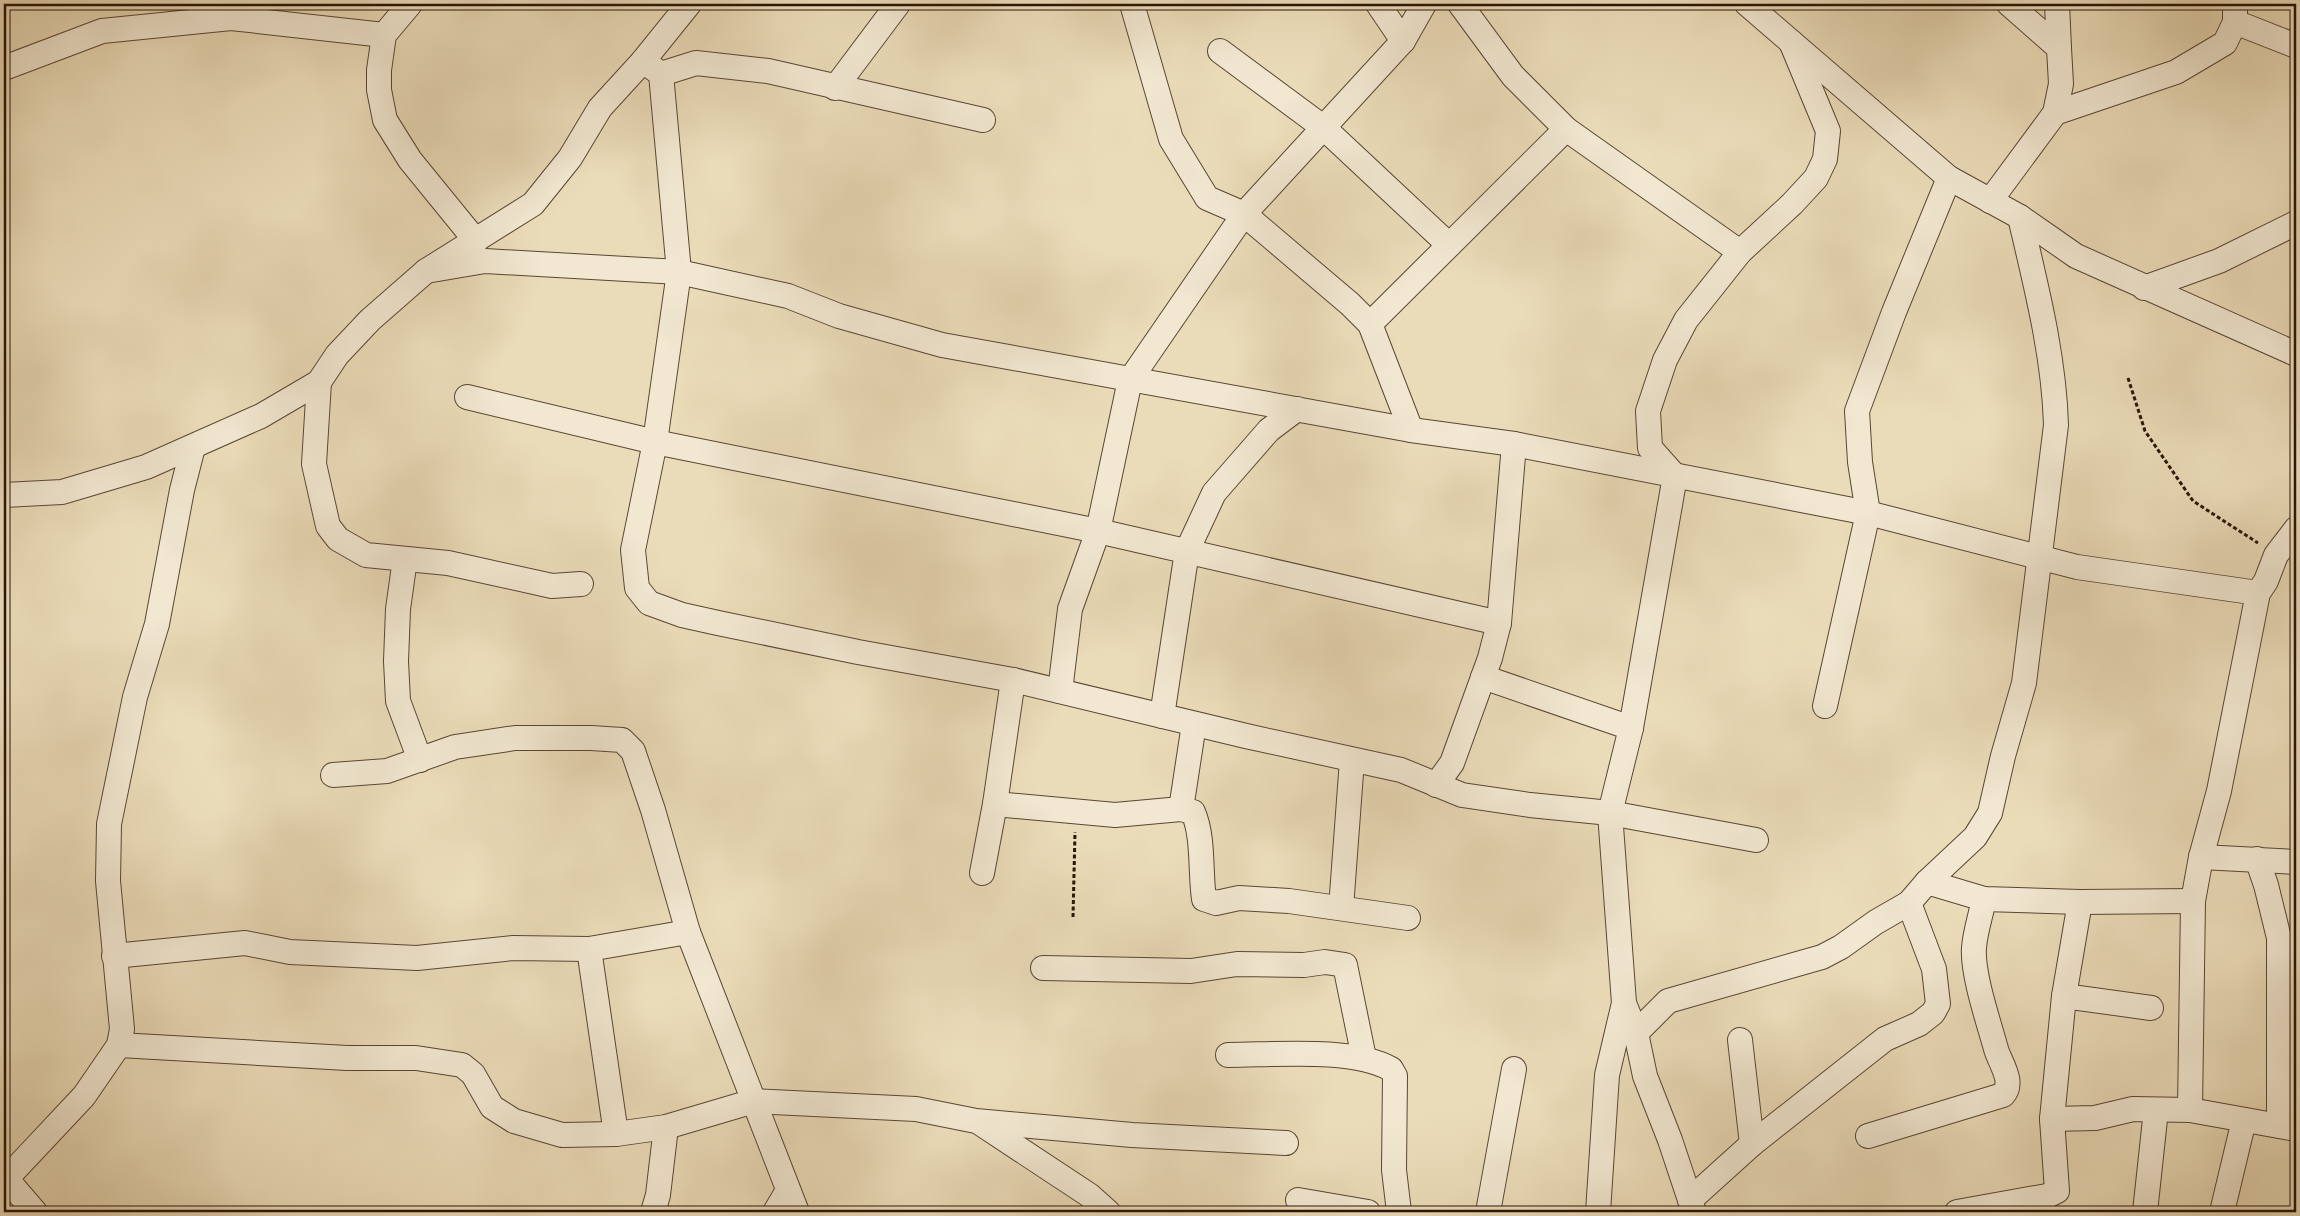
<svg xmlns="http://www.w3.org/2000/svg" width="2300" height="1216" font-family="'Libre Caslon Text',serif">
  <rect width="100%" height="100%" fill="#ebdcb9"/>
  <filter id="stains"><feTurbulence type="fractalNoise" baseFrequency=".004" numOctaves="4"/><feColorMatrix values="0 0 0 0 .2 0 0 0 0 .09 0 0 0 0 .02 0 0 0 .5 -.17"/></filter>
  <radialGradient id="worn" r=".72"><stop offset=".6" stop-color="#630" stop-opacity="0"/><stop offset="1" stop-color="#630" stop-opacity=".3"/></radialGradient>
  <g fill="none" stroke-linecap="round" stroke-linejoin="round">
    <defs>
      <g id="minor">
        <polyline points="410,4 384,35 379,70 379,90 385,120 410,160 476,241"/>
        <polyline points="1132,4 1171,139 1207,198 1244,214 1350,304 1370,324 1411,430"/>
        <polyline points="1378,4 1403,41"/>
        <polyline points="1460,4 1513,76 1566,129 1740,252"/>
        <polyline points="1747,4 1949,178 2020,217 2076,256 2296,354"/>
        <polyline points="2057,4 2059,48"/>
        <polyline points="2235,22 2296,46"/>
        <polyline points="1220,51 1324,128 1449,245"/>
        <polyline points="643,61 661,74 679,272 655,442 633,550 637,588 649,603 682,615 718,623 858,652 1013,680 1246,736 1401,770 1462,795 1530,805 1610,813 1756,840"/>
        <polyline points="4,68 102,31 231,18 384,35"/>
        <polyline points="661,74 696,63 768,71 983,120"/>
        <polyline points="835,88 898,4"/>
        <polyline points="2055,113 2176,72 2225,43 2235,22 2235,4"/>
        <polyline points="1990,201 2055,113 2061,84 2059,48 2009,4"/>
        <polyline points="426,271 485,261 679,272 788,296 839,316 942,345 1411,430 1514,444 1868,513 2077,567 2258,593"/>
        <polyline points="2144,288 2219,261 2296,223"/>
        <polyline points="1370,324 1566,129"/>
        <polyline points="319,382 314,464 328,526 338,539 366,555 448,563 552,586 581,584"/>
        <polyline points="467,397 655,442 1098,531 1499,623"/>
        <polyline points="4,495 62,492 146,467 261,416 319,382 337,355 370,320 426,271 533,204 570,158 600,108 643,61 689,4"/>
        <polyline points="405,559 398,609 396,661 398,701 420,760"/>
        <polyline points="1483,677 1631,728"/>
        <polyline points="1060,691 1070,609 1098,531 1130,380 1244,214 1403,41 1424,4"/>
        <polyline points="1825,706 1868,513 1860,462 1857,411 1894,312 1949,178"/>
        <polyline points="1162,716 1187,551 1214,493 1269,430 1297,409"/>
        <polyline points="333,775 387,771 455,747 515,738 591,738 622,740 633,751 653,810 688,932 797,1212"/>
        <polyline points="1436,785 1452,763 1490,658 1499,623 1514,444"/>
        <polyline points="995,804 1115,815 1181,809 1194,724"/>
        <path d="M1181,809L1193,812C1204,837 1200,872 1204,899L1216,903L1239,898L1289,901L1408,918"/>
        <polyline points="2201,857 2296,862"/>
        <polyline points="2257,859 2266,885 2279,938 2279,1126 2296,1129"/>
        <polyline points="982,873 995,804 1013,680"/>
        <polyline points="1927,882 1984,899 2080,902 2193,901"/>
        <polyline points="1341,908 1352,760"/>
        <polyline points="589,949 616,1134"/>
        <polyline points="114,956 245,943 290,952 417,958 513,948 589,949 688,932"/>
        <polyline points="1043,968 1191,971 1237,964 1304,965 1325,962 1345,965 1364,1058"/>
        <polyline points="2064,996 2151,1008"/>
        <path d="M1636,1033L1668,1001L1822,957L1841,947L1876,922L1909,903L1927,882L1975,837L1990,813L2003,756L2024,683L2056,425C2054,355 2036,286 2020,217"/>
        <polyline points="1740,1040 1752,1144"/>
        <polyline points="119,1045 347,1058 416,1058 462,1065 473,1074 492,1107 514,1121 562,1135 616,1134 666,1127 754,1101 916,1109 976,1121 1132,1135 1286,1143"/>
        <path d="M1228,1055C1274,1055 1351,1047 1391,1069L1395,1076L1394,1170L1399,1212"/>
        <polyline points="2052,1119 2095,1118 2133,1109 2190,1110"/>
        <polyline points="980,1123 1089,1195 1108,1212"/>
        <polyline points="2279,1126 2190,1110 2193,901 2201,857 2219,791 2258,593 2266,581 2276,555 2296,529"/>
        <path d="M1868,1136L2003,1095C2015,1082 2000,1063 1996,1049C1989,1023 1972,974 1974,948C1975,932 1981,915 1984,899"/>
        <polyline points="4,1176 35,1212"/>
        <polyline points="6,1179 84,1096 119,1045 122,1029 108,881 109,824 135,697 157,624 182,490 193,447"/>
        <polyline points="1298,1200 1368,1212"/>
        <polyline points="1690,1200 1752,1144 1885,1039 1919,1024 1933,1013 1938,1004 1934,969 1909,903"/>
        <polyline points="653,1212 658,1195 666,1127"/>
        <polyline points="775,1212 788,1190"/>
        <polyline points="1488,1212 1514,1069"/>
        <polyline points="1598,1212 1607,1075 1624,1003"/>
        <polyline points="1694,1212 1670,1140 1645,1076 1636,1033 1624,1003 1610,813 1631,728 1675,476 1650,448 1648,411 1665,360 1686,320 1740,252 1792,204 1816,178 1825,159 1828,131 1791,42"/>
        <polyline points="1957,1212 2047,1196 2057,1191 2052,1119 2064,996 2080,902"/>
        <polyline points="2145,1212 2156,1110"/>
        <polyline points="2222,1212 2244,1120"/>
      </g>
    </defs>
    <use href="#minor" stroke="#594634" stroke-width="26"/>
    <g stroke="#281408" stroke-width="3" stroke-dasharray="4 2.5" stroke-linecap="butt">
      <polyline points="2128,378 2145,431 2193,501 2258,543"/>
      <polyline points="1073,917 1075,832"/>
    </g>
    <use href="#minor" stroke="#f2e8d2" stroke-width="24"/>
  </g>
  <rect width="2300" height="1216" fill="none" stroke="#ebdcb9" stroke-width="20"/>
  <rect x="5" y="5" width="2290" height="1206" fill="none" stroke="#281408" stroke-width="2.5"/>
  <rect x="10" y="10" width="2280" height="1196" fill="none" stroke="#281408"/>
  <rect width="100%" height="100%" filter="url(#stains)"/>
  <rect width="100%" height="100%" fill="url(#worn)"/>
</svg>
